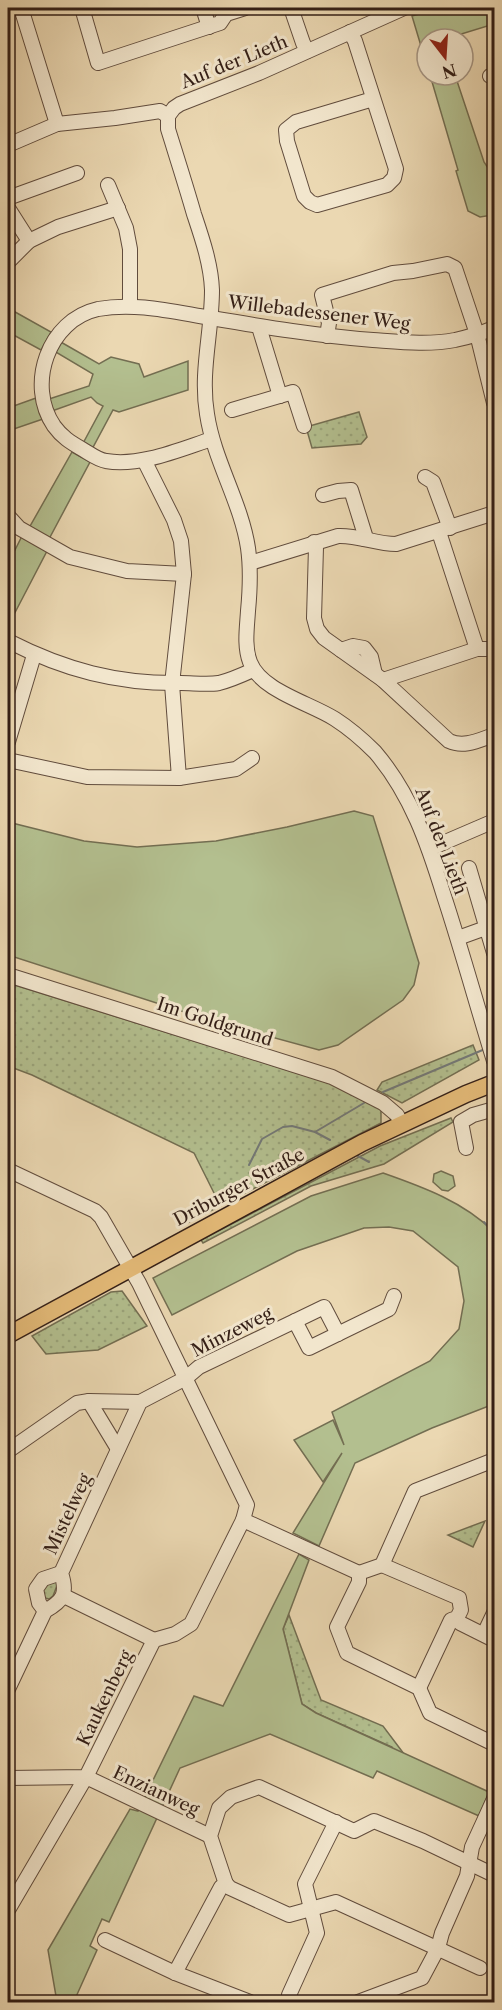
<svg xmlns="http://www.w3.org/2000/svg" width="502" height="2010" font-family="'Libre Caslon Text',serif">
  <defs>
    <pattern id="grass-dots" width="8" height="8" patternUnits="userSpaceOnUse" patternTransform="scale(1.5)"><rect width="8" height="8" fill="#b3bf8f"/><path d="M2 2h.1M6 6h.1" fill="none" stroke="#9aa47b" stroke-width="1.8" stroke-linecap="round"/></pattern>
  </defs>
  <rect width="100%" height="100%" fill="#ebd8b2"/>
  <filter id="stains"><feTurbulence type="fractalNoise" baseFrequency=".00333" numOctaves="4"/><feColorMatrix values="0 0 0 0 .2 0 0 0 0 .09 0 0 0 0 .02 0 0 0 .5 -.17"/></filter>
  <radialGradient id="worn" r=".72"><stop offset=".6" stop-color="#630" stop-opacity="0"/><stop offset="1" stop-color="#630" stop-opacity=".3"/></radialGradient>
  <g fill="url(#grass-dots)" stroke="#736e52" stroke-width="1.5">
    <polygon points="359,412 367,437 361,444 312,448 306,427"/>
    <polygon points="8,983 332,1084 381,1109 381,1123 187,1223 217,1199 194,1153 32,1075 8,1066"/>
    <polygon points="473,1045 479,1060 402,1103 377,1090 382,1082"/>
    <polygon points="451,1118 453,1122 384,1164 311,1186 203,1243 201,1240 380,1146"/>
    <polygon points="122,1291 147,1326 98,1350 46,1354 32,1336 111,1292"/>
    <polygon points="485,1521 473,1547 448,1535"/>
    <polygon points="56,1579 58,1583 53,1596 49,1599 45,1598 41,1588"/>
    <polygon points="289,1615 321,1700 383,1726 404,1754 395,1755 392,1747 316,1713 302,1704 283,1629"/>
  </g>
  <g fill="#b3bf8f" stroke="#736e52" stroke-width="1.5">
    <polygon points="440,8 494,8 494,24 445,39 427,39 427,66 412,16"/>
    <polygon points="430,75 455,75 484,162 494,177 494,223 492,215 480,217 468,211 456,171 458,170"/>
    <polygon points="8,308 51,332 41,350 8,332"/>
    <polygon points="59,341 99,364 111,357 139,364 144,377 188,361 188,390 119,412 113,410 91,451 81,447 103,406 97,403 91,397 52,411 49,399 89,386 93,374 54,351"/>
    <polygon points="36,398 43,419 8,431 8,408"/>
    <polygon points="72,452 90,462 49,539 29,528"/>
    <polygon points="22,536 47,551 8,626 8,564"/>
    <polygon points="354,811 373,816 419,963 414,985 403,1000 338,1045 319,1050 206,1019 8,955 8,822 84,841 137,847 216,841 287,827"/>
    <polygon points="441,1171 453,1176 455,1186 448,1191 442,1190 433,1182 434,1174"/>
    <path d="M383,1173C423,1187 464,1202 494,1232V1404L432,1428L355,1463L319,1546L293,1533L342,1453L323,1482L294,1440L333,1420L344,1445L332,1412L430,1361L459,1329L464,1301L458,1267L413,1231L389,1227L364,1228L297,1251L172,1315L153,1278L311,1196Z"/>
    <polygon points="299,1554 309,1560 283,1629 302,1704 316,1713 489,1792 479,1816 377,1771 373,1778 270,1734 180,1768 109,1922 102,1919 90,1946 97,1950 75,1999 82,2002 57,2002 48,1950 130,1809 138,1811 194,1696 223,1706"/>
  </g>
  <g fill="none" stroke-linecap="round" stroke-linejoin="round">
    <g stroke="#737978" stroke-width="2">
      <polyline points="383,1092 485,1049"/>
      <polyline points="315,1132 364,1103"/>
      <polyline points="358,1156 369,1162"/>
      <polyline points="249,1165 262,1139 283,1127 292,1126 315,1132 330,1140"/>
      <polyline points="484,1222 494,1233"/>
    </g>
    <defs>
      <g id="minor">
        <polyline points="21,8 57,124"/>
        <polyline points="82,8 98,63 220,23 226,14 245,8"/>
        <polyline points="203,8 209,27"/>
        <polyline points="291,8 303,43 307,51"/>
        <polyline points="350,32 355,41 396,169 394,178 387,185 317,205 310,202 304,196 287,141 286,130 296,122 373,99"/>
        <polyline points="490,76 494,75"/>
        <path d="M168,116V129C177,158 186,186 194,214C202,238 211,264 212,290C212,332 200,372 207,414C214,461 241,502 248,548C251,569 250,590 248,611C247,628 244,646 250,662C261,691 310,703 335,719C349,728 363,740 375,752C411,794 428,844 444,896C462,951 477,1006 494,1061"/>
        <polyline points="168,116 174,108 180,104 259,73 404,8"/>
        <polyline points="8,145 57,124 115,118 160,111 168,116"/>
        <polyline points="108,185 126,228 130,249 130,305"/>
        <polyline points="8,198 77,173"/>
        <polyline points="8,208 29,241"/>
        <polyline points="8,262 29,241 58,227 118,208"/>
        <polyline points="259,327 280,396"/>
        <polyline points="327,336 329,323 322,295 393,273 413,271 447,264 455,268 477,334 494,403"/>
        <polyline points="232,410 293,392 304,426"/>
        <path d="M212,439C181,449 140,467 106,461C98,460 89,453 82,449C70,442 62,437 54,426C26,385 48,320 98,309C136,302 174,312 211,318C265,327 319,336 373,340C401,342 428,345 455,340C469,337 482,333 494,328"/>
        <polyline points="425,477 433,482 450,528"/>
        <polyline points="323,495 338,491 351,490 365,535 364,539"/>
        <polyline points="8,516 19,528 70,557 127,571 184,574"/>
        <polyline points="439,532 477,649 494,649"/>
        <path d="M314,542L316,547L314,618L317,629L324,638L383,680L449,741C464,748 479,740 494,735"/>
        <path d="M250,563L338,536C358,535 376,544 396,544L494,513"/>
        <path d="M8,641C65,670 117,684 181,683C193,683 207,685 219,683C231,680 242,675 253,670"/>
        <polyline points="341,650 353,646 364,648 371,657 375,674"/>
        <polyline points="383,680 477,649"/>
        <polyline points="8,742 34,655"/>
        <polyline points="8,760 87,777 179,778 172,684 184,574 181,541 174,520 144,460"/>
        <polyline points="179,778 236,769 252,758"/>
        <polyline points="429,849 494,821"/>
        <polyline points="469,868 494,953"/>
        <polyline points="458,938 494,925"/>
        <polyline points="8,975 332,1077 383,1103 397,1115 401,1123"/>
        <polyline points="466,1148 461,1122 473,1115 494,1109"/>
        <polyline points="8,1170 95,1211 101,1217 139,1283 247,1505 243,1520 191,1624 175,1634 154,1640 86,1777 8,1778"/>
        <polyline points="295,1321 324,1307 338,1334"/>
        <polyline points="89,1401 118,1449"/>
        <polyline points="8,1451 77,1403 89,1401 140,1402"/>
        <polyline points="243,1520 359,1573 359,1582 337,1627 347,1653 419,1688 430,1713 494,1744"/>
        <polyline points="382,1565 459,1598 461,1610 457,1618 451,1620 419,1688"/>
        <polyline points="359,1573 382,1565 415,1491 494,1460"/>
        <polyline points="64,1596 154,1640"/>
        <polyline points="45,1611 39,1603 36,1589 43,1579 61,1573"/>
        <polyline points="457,1618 460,1623 494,1640"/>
        <polyline points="484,1634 494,1613"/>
        <path d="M8,1689L45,1611C63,1601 68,1594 61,1573L140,1402L186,1378L199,1367L295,1321L309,1348L389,1309L394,1296"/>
        <polyline points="226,1884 210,1836 219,1808 231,1797 259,1787 354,1831 374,1821 423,1841 494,1875"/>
        <polyline points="226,1884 230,1888 289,1915 336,1902 480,1968"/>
        <polyline points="8,1910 86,1777 210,1836"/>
        <polyline points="105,1940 175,1973 250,2002"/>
        <polyline points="175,1973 221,1887 226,1884"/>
        <polyline points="291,2002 289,1995 317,1933 305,1884 336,1822"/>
        <polyline points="358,2002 422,1978 438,1948 442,1933 467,1876 472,1847 494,1799"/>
      </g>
      <polyline id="major" points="8,1335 362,1143 466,1094 494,1083"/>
    </defs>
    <use href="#minor" stroke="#614c3d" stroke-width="16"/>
    <use href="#major" stroke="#331e16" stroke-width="19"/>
    <use href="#minor" stroke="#f2e6cd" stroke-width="14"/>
    <use href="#major" stroke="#e6bc79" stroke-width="16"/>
  </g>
  <g text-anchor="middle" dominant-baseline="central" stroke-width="6" stroke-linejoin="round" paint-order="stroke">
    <g font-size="18" fill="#331e16" stroke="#f2e6cd">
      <text transform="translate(234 62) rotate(-22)">Auf der Lieth</text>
      <text transform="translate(319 313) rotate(7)">Willebadessener Weg</text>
      <text transform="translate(441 841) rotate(69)">Auf der Lieth</text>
      <text transform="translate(215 1022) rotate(18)">Im Goldgrund</text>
      <text transform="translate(239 1187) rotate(-28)">Driburger Straße</text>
      <text transform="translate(232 1332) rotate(-27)">Minzeweg</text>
      <text transform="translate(68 1514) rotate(-65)">Mistelweg</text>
      <text transform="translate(105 1698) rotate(-64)">Kaukenberg</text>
      <text transform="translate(156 1791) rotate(25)">Enzianweg</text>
    </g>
  </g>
  <rect width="502" height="2010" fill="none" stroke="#ebd8b2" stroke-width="30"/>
  <rect x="9" y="9" width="484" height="1992" fill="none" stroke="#331e16" stroke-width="3"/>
  <rect x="15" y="15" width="472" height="1980" fill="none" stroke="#331e16" stroke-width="1.5"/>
  <g transform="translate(445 57) rotate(163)"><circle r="28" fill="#f2e6cd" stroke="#a69684" stroke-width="1.5"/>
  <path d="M0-4.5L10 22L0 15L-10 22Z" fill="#8f2418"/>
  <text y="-9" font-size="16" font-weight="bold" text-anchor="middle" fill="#331e16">N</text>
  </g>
  <rect width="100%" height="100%" filter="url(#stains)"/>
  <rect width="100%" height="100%" fill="url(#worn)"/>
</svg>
